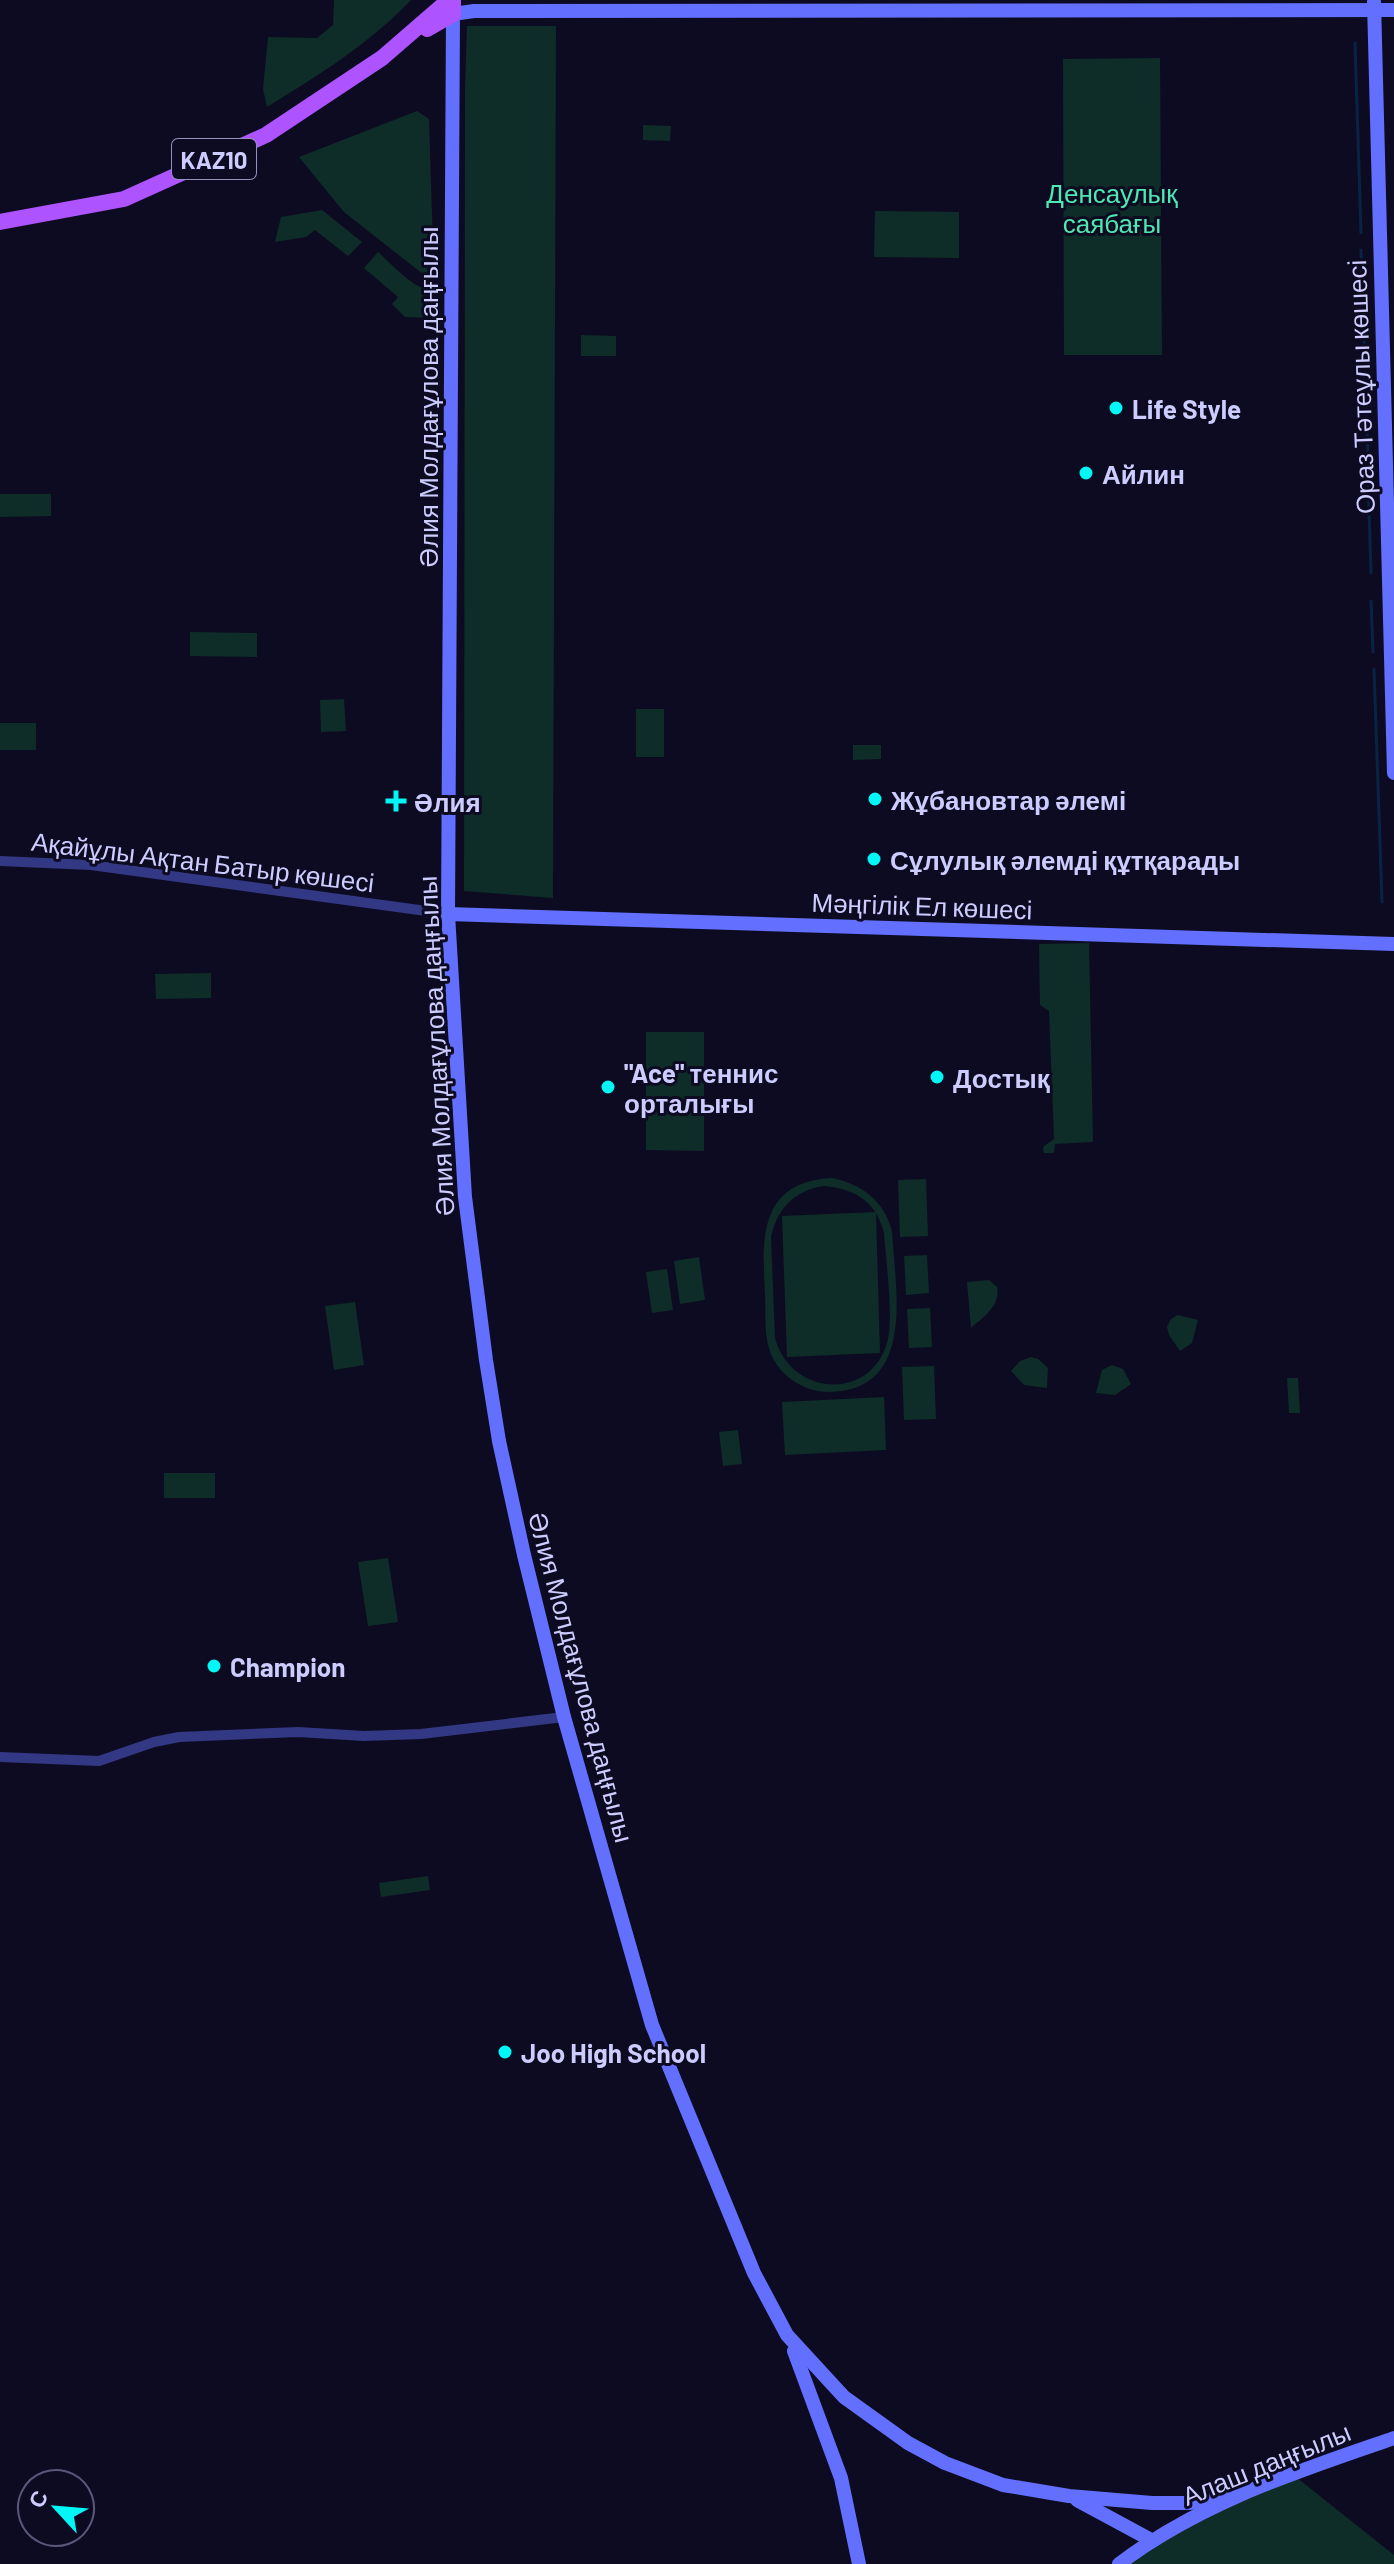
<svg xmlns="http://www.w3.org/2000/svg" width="1394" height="2564" font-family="Barlow,sans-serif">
  <rect width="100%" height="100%" fill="#0d0b21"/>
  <g fill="#0e2c28" fill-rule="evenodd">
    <path d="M334,0H411C369,44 319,75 267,107L263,89L268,37L317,38L333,25Z"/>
    <polygon points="467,26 556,26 553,898 464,891 465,88"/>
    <polygon points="1160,58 1162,355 1064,355 1063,59"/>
    <polygon points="417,111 429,119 434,278 428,278 344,212 299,157"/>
    <polygon points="643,125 671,126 670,141 643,140"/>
    <polygon points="322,210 362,242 348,256 315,230 306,237 275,242 281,217"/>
    <polygon points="875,211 959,212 959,258 874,257"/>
    <path d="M378,252C394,266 413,289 434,291L435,318L405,317L392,304L398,297L364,268Z"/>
    <polygon points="581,335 616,336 616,356 581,356"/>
    <polygon points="0,494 51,494 51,516 0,517"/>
    <polygon points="190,632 257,633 257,657 190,656"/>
    <polygon points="344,699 346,731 321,732 320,700"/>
    <rect x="636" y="709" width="28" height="48"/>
    <rect x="0" y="723" width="36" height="27"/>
    <polygon points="853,745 881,745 881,759 853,760"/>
    <polygon points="1089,943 1093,1142 1055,1144 1054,1153 1044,1153 1043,1147 1054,1139 1049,1011 1040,1005 1039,944"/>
    <polygon points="211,973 211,998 156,999 155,974"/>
    <polygon points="646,1032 704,1032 704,1151 646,1150"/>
    <path d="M833,1178C863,1185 884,1201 892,1231C895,1289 917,1391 829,1392C807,1392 784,1379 774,1360C763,1341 766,1315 765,1294C762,1238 759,1181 833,1178ZM824,1186C856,1189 876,1202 884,1233C886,1260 894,1321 887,1343C869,1403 790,1395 775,1338L771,1237C777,1209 795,1190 824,1186Z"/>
    <polygon points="926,1179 928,1236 900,1237 898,1180"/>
    <polygon points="876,1212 880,1353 787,1357 782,1216"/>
    <polygon points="927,1255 929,1293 906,1295 904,1256"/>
    <polygon points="699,1257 705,1300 680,1304 674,1261"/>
    <polygon points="667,1269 673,1310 652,1313 646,1272"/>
    <path d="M989,1280L997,1287C1001,1306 983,1317 971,1328L967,1282Z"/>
    <polygon points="355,1302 364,1365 334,1370 325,1306"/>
    <polygon points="930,1308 932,1347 909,1348 907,1309"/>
    <polygon points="1178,1315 1198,1320 1192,1343 1180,1351 1169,1335 1167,1327 1171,1319"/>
    <polygon points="1031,1357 1038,1359 1048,1368 1047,1388 1024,1385 1011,1371 1020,1361"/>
    <polygon points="1112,1365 1123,1369 1131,1384 1115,1395 1096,1393 1102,1370"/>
    <polygon points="934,1366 936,1419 904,1420 902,1367"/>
    <polygon points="1287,1378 1298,1378 1300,1413 1289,1413"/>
    <polygon points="884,1397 886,1450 785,1455 782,1402"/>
    <polygon points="738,1430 742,1464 723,1466 719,1432"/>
    <rect x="164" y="1473" width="51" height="25"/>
    <polygon points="388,1558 398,1622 368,1626 358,1562"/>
    <polygon points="428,1876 430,1890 381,1897 379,1883"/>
    <polygon points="1291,2473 1394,2555 1394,2564 1119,2564"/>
  </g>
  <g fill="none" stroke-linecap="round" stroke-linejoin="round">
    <g stroke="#072444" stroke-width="3">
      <polyline points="1355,43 1361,233"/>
      <polyline points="1361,250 1368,459"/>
      <polyline points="1368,477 1371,573"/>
      <polyline points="1371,601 1373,652"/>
      <polyline points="1374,669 1382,902"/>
    </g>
    <g stroke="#333884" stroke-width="10">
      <polyline points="0,861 91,865 448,914"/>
      <polyline points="0,1757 99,1761 154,1742 179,1737 298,1732 364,1736 421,1734 564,1717"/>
    </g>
    <g stroke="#636fff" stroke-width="14">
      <polyline points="1374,2 1394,773"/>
      <polyline points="448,914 1394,944"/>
      <polyline points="794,2351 841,2478 859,2564"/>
      <polyline points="1235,2496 1189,2503 1152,2503 1069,2496 1003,2485 945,2463 908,2443 844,2397 787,2335 754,2273 652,2025 564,1717 524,1555 499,1441 486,1360 465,1197 448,914 453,14 474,11 1394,10"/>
      <polyline points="1077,2500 1151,2540"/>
      <path d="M1119,2564C1201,2502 1298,2471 1394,2438"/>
    </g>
    <g stroke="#ad53ff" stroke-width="16">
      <polyline points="427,29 453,14 453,0"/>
      <polyline points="0,222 124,199 266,135 382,58 449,0"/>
    </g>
  </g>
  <g fill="#00f7f6" stroke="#0d0b21" stroke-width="3">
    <circle cx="1116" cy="408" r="8"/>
    <circle cx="1086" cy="473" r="8"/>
    <circle cx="875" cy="799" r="8"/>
    <path d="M392 789h8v8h8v8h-8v8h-8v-8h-8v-8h8z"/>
    <circle cx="874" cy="859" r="8"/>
    <circle cx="937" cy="1077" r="8"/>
    <circle cx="608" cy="1087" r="8"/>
    <circle cx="214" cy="1666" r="8"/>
    <circle cx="505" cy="2052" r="8"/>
  </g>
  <g text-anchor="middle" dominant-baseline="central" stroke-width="6" stroke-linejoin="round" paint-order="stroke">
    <rect fill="#0d0b21" stroke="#9392bc" stroke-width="2" x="172" y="139" width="84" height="40" rx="6"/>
    <g font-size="24" font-weight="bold" fill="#ccf">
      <text x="214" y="159">KAZ10</text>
    </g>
    <g font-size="26" fill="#4fe8b2" stroke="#0d0b21">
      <text x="1112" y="192">Денсаулық<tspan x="1112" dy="30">саябағы</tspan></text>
    </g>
    <g font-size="26" fill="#ccf" stroke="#0d0b21">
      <text transform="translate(1360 387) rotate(-92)">Ораз Тәтеұлы көшесі</text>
      <text transform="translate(427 397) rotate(-90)">Әлия Молдағұлова даңғылы</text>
      <text transform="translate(203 861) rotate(7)">Ақайұлы Ақтан Батыр көшесі</text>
      <text transform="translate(922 905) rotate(2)">Мәңгілік Ел көшесі</text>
      <text transform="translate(435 1046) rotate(-93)">Әлия Молдағұлова даңғылы</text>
      <text transform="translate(582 1677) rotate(75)">Әлия Молдағұлова даңғылы</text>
      <text transform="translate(1266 2463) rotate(-22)">Алаш даңғылы</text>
    </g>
    <g font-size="26" font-weight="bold" fill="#ccf" stroke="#0d0b21" text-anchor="start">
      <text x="1132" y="408">Life Style</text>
      <text x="1102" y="473">Айлин</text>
      <text x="891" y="799">Жұбановтар әлемі</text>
      <text x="414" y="801">Әлия</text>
      <text x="890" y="859">Сұлулық әлемді құтқарады</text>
      <text x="624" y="1072">"Ace" теннис<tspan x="624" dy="30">орталығы</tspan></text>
      <text x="953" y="1077">Достық</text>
      <text x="230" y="1666">Champion</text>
      <text x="521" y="2052">Joo High School</text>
    </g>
  </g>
  <g transform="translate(56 2508) rotate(296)"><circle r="38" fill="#0d0b21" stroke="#59587a" stroke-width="2"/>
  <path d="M0-6L14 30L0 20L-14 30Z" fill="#00f7f6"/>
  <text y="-12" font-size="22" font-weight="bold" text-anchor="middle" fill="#ccccff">С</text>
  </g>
</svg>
